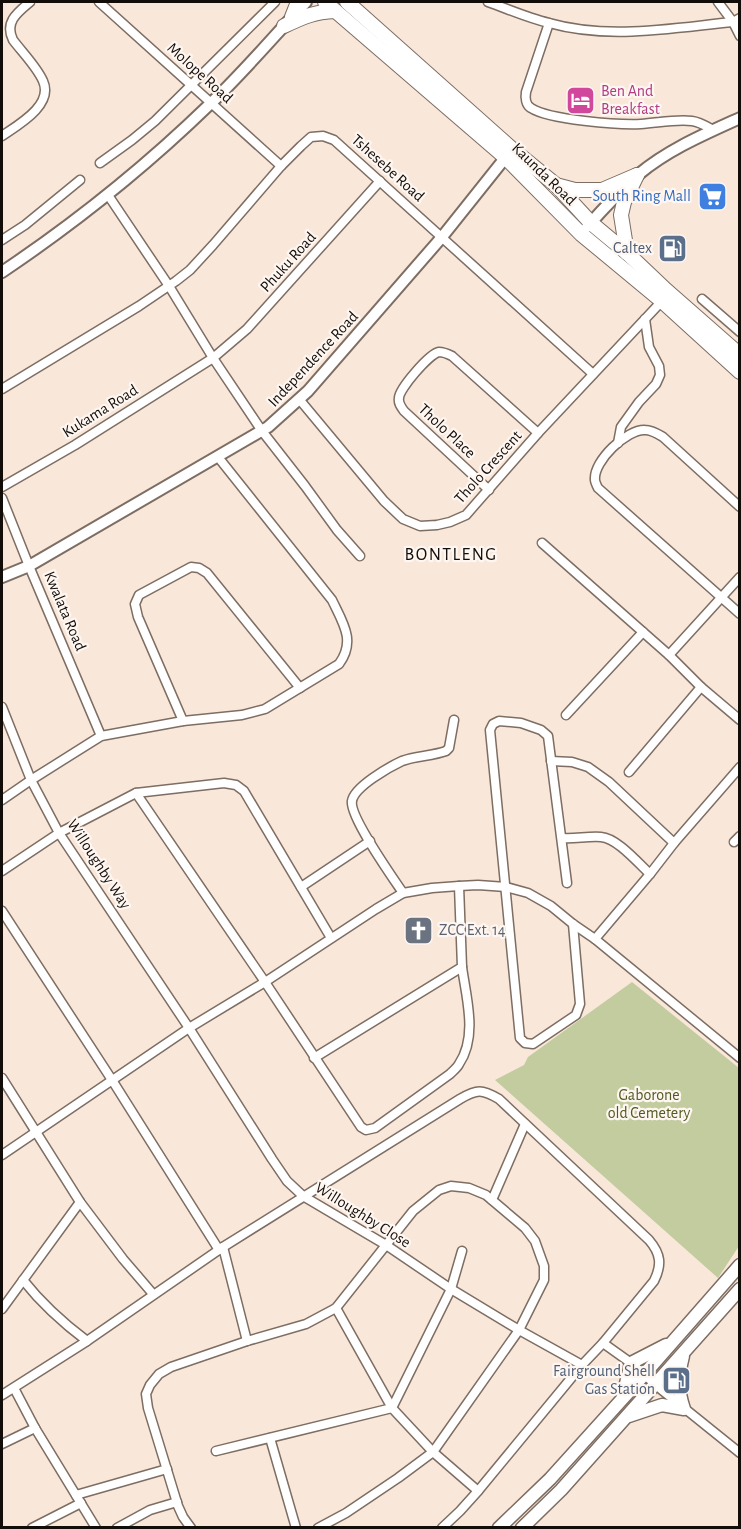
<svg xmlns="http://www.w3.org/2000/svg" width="741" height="1529" font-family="'Alegreya Sans',sans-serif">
  <rect width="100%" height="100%" fill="#f9e7da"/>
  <polygon fill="#c2cc9e" points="632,982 739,1068 739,1246 718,1278 495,1080 524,1065 528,1057"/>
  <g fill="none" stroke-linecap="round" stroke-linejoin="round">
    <defs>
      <g id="minor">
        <polyline points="99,2 281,166"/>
        <path d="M488,2C508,9 528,18 549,23C609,40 672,28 733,22L740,18"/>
        <polyline points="718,2 733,22 740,36"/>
        <path d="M549,23L526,92C525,98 526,105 531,108C549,120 619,125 641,124C658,123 675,119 692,121C700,122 706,126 713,130"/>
        <path d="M2,136C18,125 54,105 43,81C37,67 22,52 13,40C4,22 18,12 30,2"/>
        <polyline points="100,163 132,140 155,121 275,2"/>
        <polyline points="108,195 169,286 213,358 262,431 305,486 337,530 360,556"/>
        <polyline points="2,240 25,225 80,180"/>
        <polyline points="702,299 740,332"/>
        <polyline points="2,389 139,306 176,281 190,270 213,245 281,166 301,146 311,137 323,136 334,140 593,374"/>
        <polyline points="299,399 384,501 403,519 420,526 437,525 450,522 466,515 538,433 662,301"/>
        <polyline points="618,443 621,427 639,402 656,384 660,375 659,366 649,347 645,319"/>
        <polyline points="2,487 75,445 213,358 247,329 380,181"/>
        <path d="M489,490L404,411C401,407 398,403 399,398C399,389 429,354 439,352C443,352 448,354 452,356L538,433"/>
        <polyline points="2,498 29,566 101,736"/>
        <path d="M740,507L663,437C658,434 652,430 645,430C627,429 593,461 595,480C595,482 597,486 598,488L740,614"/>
        <polyline points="542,543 669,655 701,687 740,720"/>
        <polyline points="669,655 740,577"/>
        <polyline points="2,707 31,780 59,833 189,1028 272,1159 287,1181 303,1196 386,1245 451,1289 519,1330 582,1365"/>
        <polyline points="566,715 643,632"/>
        <polyline points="183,721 138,617 135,604 139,595 191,567 199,568 207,573 300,688"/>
        <polyline points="551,761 572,762 588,767 609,782 674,843"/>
        <polyline points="629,772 701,687"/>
        <path d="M136,793L265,982L361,1127L366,1130L375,1128L450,1074C453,1071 457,1068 459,1064C478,1036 466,997 462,967"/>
        <path d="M2,800L31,780L101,736L183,721L242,715L265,709L339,664C356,641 343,623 332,600L218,457"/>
        <path d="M562,838C575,839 588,836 601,837C617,838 638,863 650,874"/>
        <polyline points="734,842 740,836"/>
        <polyline points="2,871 59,833 136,793 224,783 236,785 244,791 331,938"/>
        <polyline points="567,883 548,736 541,730 521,723 499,721 493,724 490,730 520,1038 525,1043 533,1044 576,1015 580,1004 573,924"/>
        <polyline points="301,887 370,841"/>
        <path d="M403,893C393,878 349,816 352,801C354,787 389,767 402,761C416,756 432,756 446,751L449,748L454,720"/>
        <polyline points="2,911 112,1080 219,1250"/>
        <polyline points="595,939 650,874 674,843 740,767"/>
        <polyline points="314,1058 462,967 459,886"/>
        <polyline points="2,1078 80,1202 123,1259 153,1294"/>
        <polyline points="2,1155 189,1028 265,982 376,909 403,893 432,888 459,886 478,885 506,887 528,893 551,906 573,924 595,939 740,1058"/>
        <polyline points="492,1200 525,1124"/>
        <polyline points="223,1247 247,1341"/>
        <path d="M23,1280C42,1304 63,1323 87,1341"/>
        <polyline points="336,1308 392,1408 433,1452 478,1491"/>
        <polyline points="2,1309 80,1202"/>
        <polyline points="603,1343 631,1363 663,1391 740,1453"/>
        <polyline points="14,1388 35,1428 96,1528"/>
        <path d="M2,1395L87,1341L223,1247L460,1099C477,1089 482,1089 499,1099L649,1240C661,1254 662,1265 654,1281L603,1343L582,1365L478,1491L460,1511L442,1528"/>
        <polyline points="270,1438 296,1528"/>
        <polyline points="2,1444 35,1428"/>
        <polyline points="216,1451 392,1408 451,1289 462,1251"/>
        <polyline points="76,1495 167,1469"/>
        <polyline points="32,1528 81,1503"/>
        <polyline points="117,1528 150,1510 177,1502"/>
        <polyline points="191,1528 183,1517 178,1506 148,1408 146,1394 150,1385 159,1374 171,1367 247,1341 306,1324 336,1308 413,1211 439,1190 451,1186 469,1188 486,1195 525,1228 535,1241 544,1266 544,1280 519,1330 433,1452 398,1478 346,1513 318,1528"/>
      </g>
      <g id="tertiary">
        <path d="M587,227C603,209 621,190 639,174C669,149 705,134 740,118"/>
        <path d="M2,272C75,223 145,167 209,105C243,73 274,36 306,2"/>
        <polyline points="2,577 29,566 268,427 308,391 442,237 509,153"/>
      </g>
      <g id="secondary">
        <polyline points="623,1396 631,1363 666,1345"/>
        <path d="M629,1416L662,1405L684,1409C677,1388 678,1376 683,1356"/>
        <polyline points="499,1528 550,1479 634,1386 740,1265"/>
        <polyline points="522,1528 561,1490 740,1289"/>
      </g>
      <g id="primary">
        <polyline points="325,2 506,158 581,234 662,301 740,372"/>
        <polyline points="347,2 512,149 556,185 591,223 627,253 666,290 740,355"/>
        <polyline points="292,17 298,2"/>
        <path d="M284,26C303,17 314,12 335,11"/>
        <polyline points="556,185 575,190 602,190 637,175"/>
        <polyline points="627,253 621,215 624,202 637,175"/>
      </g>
    </defs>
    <use href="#minor" stroke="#7d6d62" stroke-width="11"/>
    <use href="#tertiary" stroke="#7d6d62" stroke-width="14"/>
    <use href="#secondary" stroke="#7d6d62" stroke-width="15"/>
    <use href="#primary" stroke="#7d6d62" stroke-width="16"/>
    <use href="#minor" stroke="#fff" stroke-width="8"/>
    <use href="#tertiary" stroke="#fff" stroke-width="10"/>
    <use href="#secondary" stroke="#fff" stroke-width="12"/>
    <use href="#primary" stroke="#fff" stroke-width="14"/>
  </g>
  <defs>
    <symbol id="hotel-square" viewBox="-11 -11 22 22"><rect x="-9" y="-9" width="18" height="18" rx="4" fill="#d1479c" stroke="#fef6f1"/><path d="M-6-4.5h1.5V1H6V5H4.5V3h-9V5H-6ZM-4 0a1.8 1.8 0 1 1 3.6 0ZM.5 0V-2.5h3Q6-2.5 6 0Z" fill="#fff"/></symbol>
    <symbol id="supermarket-square" viewBox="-11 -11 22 22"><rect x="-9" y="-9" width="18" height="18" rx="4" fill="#3f7fe0" stroke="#fef6f1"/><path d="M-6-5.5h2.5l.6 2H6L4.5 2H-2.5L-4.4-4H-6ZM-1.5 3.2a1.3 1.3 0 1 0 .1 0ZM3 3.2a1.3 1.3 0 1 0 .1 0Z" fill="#fff"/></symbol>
    <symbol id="fuel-square" viewBox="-11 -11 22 22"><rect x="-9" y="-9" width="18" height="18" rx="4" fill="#5c6f8a" stroke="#fef6f1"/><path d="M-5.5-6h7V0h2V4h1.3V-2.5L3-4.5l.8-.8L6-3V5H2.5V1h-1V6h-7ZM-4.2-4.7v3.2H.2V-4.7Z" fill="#fff"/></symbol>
    <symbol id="church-square" viewBox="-11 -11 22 22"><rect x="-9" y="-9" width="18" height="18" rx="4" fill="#6b7280" stroke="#fef6f1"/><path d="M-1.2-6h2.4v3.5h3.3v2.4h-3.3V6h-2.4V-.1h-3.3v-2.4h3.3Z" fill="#fff"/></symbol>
  </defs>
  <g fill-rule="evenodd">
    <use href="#hotel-square" x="564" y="84" width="33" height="33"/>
    <use href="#supermarket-square" x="696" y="180" width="33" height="33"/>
    <use href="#fuel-square" x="656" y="232" width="33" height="33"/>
    <use href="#church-square" x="402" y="914" width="33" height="33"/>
    <use href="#fuel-square" x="660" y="1364" width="33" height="33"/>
  </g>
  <g text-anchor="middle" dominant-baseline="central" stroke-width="4.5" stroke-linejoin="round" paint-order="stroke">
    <g font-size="16" fill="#130d09" stroke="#fef6f1">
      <text transform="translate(200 73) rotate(42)">Molope Road</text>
      <text transform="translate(388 168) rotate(42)">Tshesebe Road</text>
      <text transform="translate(544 174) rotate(44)">Kaunda Road</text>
      <text transform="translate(288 262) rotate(-48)">Phuku Road</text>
      <text transform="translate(313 359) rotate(-47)">Independence Road</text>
      <text transform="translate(100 411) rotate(-32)">Kukama Road</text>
      <text transform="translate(447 431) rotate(43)">Tholo Place</text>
      <text transform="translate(488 467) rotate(-48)">Tholo Crescent</text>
      <text transform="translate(65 611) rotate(67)">Kwalata Road</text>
      <text transform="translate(99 864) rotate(57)">Willoughby Way</text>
      <text transform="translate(363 1215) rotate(32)">Willoughby Close</text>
    </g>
    <g font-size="16" fill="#b23c85" stroke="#fef6f1" text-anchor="start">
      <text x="601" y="91">Ben And<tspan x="601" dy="18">Breakfast</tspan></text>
    </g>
    <g font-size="16" fill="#366cbe" stroke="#fef6f1" text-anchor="end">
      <text x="691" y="196">South Ring Mall</text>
    </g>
    <g font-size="16" fill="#4e5e75" stroke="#fef6f1" text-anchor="end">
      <text x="652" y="248">Caltex</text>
      <text x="655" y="1371">Fairground Shell<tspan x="655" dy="18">Gas Station</tspan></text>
    </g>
    <g font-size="16" fill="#5b616d" stroke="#fef6f1" text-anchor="start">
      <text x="439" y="930">ZCC Ext. 14</text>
    </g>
    <g font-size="16" fill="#515a21" stroke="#fef6f1">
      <text x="649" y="1095">Gaborone<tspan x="649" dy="18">old Cemetery</tspan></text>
    </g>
    <g font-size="18" letter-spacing="1.5" fill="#130d09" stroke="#fef6f1">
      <text x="451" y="555">BONTLENG</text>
    </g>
  </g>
  <rect width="741" height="1529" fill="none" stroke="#130d09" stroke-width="6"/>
</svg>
